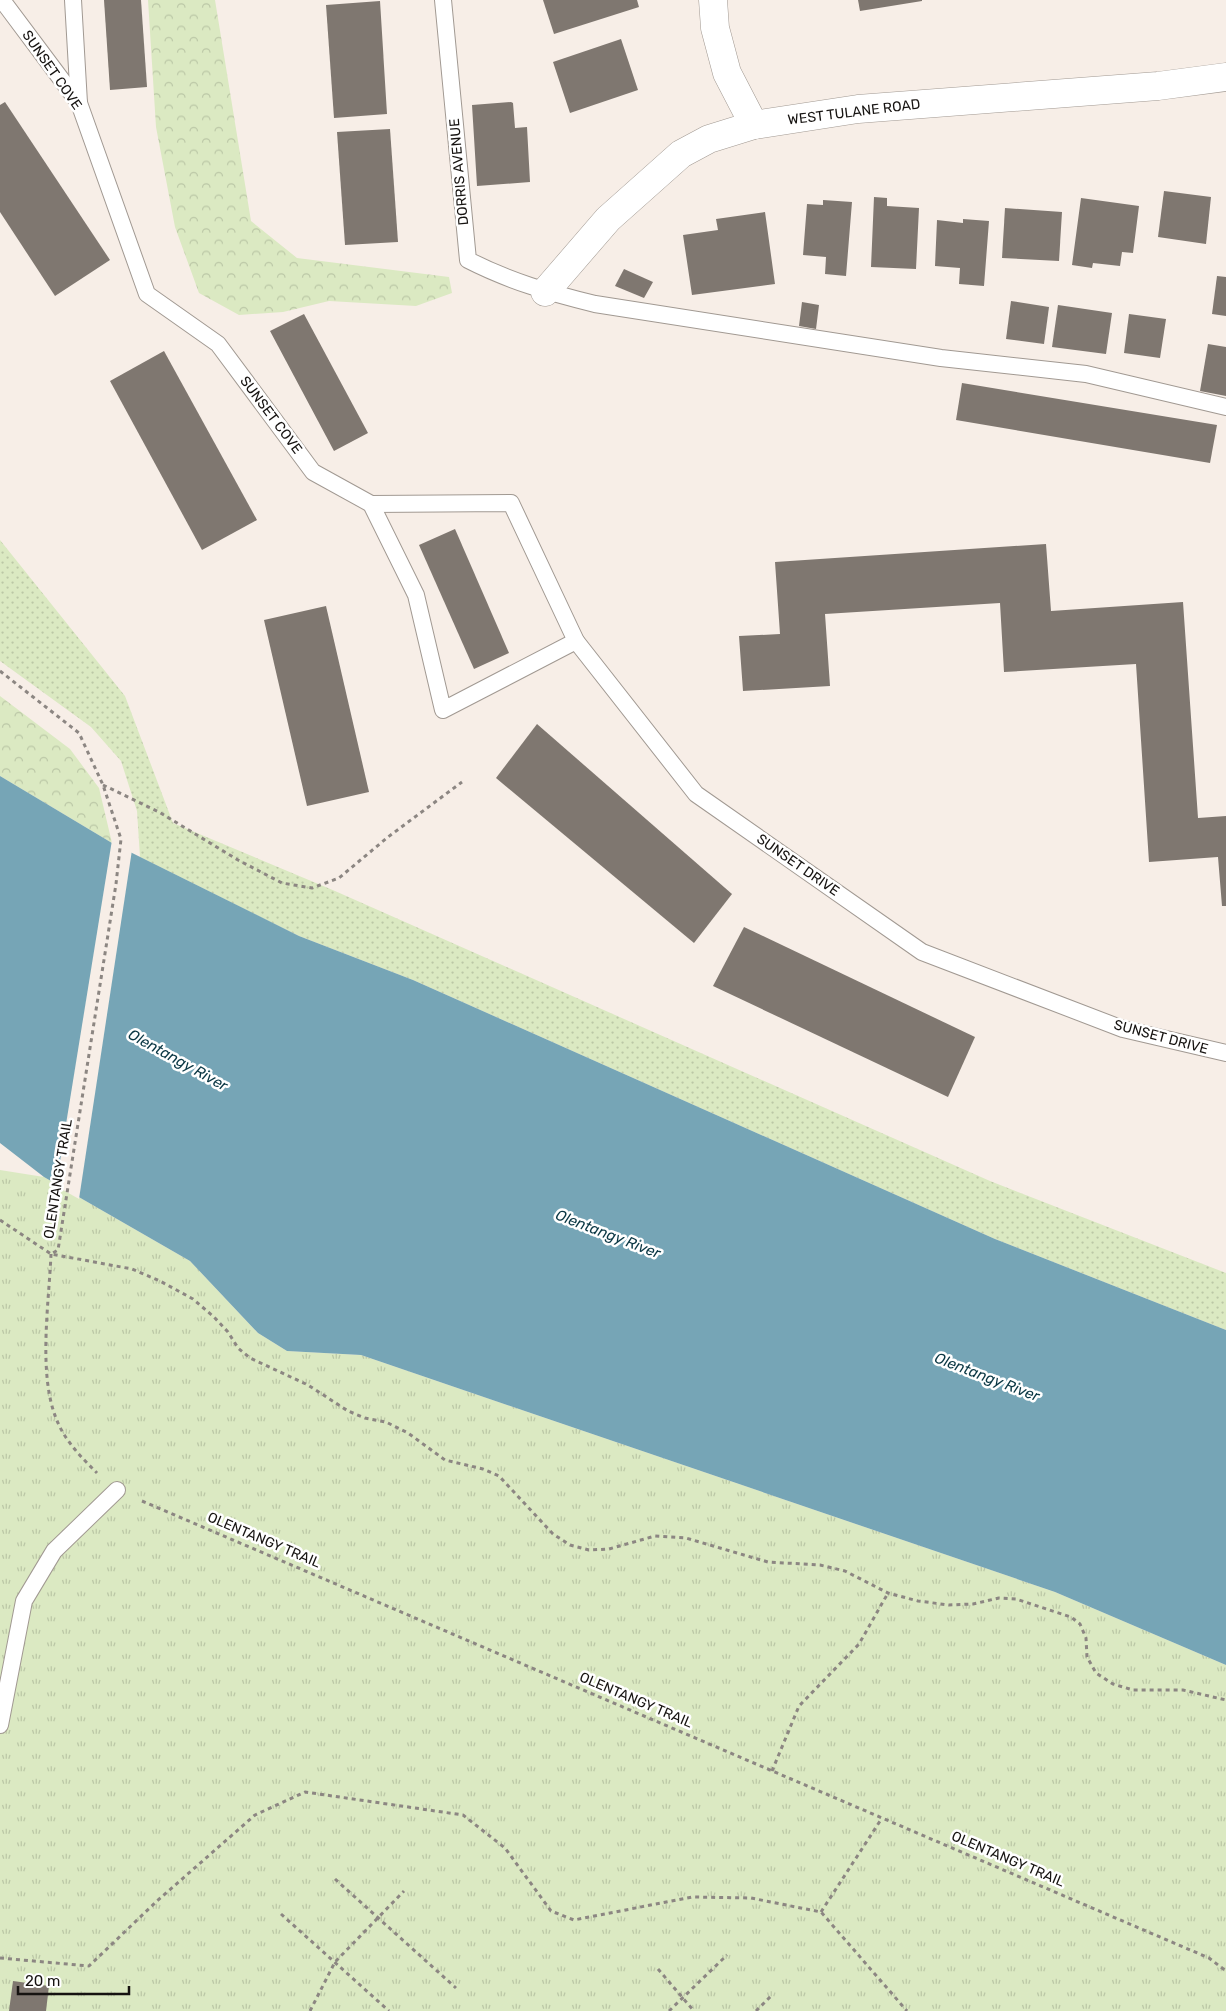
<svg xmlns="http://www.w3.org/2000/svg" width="1226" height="2011" font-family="Rubik,sans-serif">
  <defs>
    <pattern id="grass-dots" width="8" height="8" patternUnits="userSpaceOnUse" patternTransform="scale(1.25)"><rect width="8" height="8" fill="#dbe9c2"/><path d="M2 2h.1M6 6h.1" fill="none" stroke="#bbc7a6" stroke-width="1.8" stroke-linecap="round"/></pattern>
    <pattern id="forest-crowns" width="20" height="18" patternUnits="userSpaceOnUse" patternTransform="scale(1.25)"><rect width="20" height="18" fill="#dbe9c2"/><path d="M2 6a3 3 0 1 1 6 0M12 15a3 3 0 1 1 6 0" fill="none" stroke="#bbc7a6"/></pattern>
    <pattern id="park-tufts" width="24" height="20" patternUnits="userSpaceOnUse" patternTransform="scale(1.25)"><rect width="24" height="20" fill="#dbe9c2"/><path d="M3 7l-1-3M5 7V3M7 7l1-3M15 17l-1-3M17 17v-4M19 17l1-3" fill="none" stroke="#bbc7a6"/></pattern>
  </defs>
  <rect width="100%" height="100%" fill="#f7eee7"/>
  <polygon fill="url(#grass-dots)" points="0,540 125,696 173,823 335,891 990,1181 1226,1273 1226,1330 995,1239 413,980 299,936 140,857 137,811 121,761 91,727 0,661"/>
  <g fill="url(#forest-crowns)">
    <polygon points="148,0 215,0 251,221 297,258 449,277 452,293 416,306 329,301 283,312 239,315 199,293 175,227 156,127"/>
    <polygon points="0,696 70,749 99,788 112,843 0,776"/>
  </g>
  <polygon fill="url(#park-tufts)" points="0,1170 44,1177 190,1261 258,1333 287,1351 361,1355 1055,1592 1226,1665 1226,2011 0,2011"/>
  <polygon fill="#76a5b6" points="0,776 112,843 299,936 413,980 995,1239 1226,1330 1226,1665 1055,1592 361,1355 287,1351 258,1333 190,1261 44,1177 0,1143"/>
  <polygon fill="#f7eee7" points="112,840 132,850 79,1199 56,1186"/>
  <g fill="#7f7770">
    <polygon points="104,0 141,0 147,87 110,90"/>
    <polygon points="543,0 637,0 639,7 554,34"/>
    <polygon points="858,0 922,0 922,1 860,11"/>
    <polygon points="380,1 387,114 334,118 326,5"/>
    <polygon points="621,39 638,90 570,113 553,62"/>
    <polygon points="5,102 110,260 55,296 0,212 0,105"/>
    <polygon points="511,102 513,103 515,128 527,127 530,182 477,186 472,105"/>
    <polygon points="390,129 398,242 345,245 337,132"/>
    <polygon points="1164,191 1211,197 1206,244 1158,237"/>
    <polygon points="874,197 887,198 887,206 919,208 916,269 871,267"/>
    <polygon points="1081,198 1139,206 1133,253 1122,252 1120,266 1093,263 1092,268 1072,265"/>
    <polygon points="823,200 852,202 846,276 825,274 826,257 803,255 807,204 823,205"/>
    <polygon points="1005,208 1062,212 1059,261 1002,258"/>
    <polygon points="765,212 775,284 692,295 683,235 718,230 716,219"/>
    <polygon points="963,219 989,221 984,286 959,284 960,268 935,266 937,220 963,223"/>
    <polygon points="624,269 653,282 644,298 615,286"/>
    <polygon points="1217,276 1226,277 1226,316 1212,314"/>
    <polygon points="1011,301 1049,307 1044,344 1006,339"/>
    <polygon points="802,302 819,305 816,329 799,326"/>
    <polygon points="1058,305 1112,313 1106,354 1052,347"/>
    <polygon points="304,314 368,433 334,451 270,331"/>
    <polygon points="1129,314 1166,319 1160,358 1124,353"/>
    <polygon points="1208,344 1226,347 1226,396 1200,391"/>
    <polygon points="164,351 257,520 202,550 110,381"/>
    <polygon points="962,383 1217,425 1210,463 956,420"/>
    <polygon points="455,529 509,653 474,669 419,545"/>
    <polygon points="1046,544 1051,611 1183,602 1198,818 1226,816 1226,906 1222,906 1218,857 1149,862 1136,664 1004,672 1000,603 825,614 830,686 743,691 739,636 780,634 775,562"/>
    <polygon points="326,606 369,792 307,806 264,620"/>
    <polygon points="537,724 732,894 694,943 496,778"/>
    <polygon points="744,927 975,1037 948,1097 713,986"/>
    <polygon points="13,1981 49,1986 46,2011 9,2011"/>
  </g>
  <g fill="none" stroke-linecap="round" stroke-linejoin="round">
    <defs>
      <g id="service">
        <polyline points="2,0 79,103 147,294 218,344 313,472 371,504 416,595 443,710 576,641"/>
        <polyline points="73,0 79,103"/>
        <path d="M443,0L468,260C509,281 550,293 595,304L941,358L1086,374L1226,407"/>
        <polyline points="371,504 511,503 576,641 696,794 922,952 1123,1029 1226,1053"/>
        <polyline points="0,1725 24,1601 54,1551 117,1490"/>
      </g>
      <g id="minor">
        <polyline points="713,0 715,28 727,73 754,125"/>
        <polyline points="545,292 608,219 681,154 709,139 754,125 858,109 1158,86 1226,77"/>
      </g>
    </defs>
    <use href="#service" stroke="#a19992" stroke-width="18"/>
    <use href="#minor" stroke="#a19992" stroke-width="29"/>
    <g stroke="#8c8682" stroke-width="3" stroke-dasharray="4 4" stroke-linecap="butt">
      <polyline points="0,671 79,733 103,785 121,839 116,884 58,1250 51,1254"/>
      <polyline points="103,785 159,812 238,860 282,883 312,888 339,878 388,837 462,782"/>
      <polyline points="0,1220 51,1254 132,1269 160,1281 193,1299 214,1317 228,1332 238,1348 250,1358 308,1385 348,1411 365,1418 386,1422 408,1433 445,1460 483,1469 499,1476 553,1534 570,1545 589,1550 609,1549 655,1536 686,1538 768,1562 820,1565 845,1571 888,1593 918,1601 949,1605 973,1604 999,1598 1016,1599 1071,1617 1080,1624 1086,1638 1087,1657 1096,1673 1113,1684 1133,1690 1183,1690 1226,1700"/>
      <path d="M51,1254C49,1303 38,1373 56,1418C64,1440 81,1457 97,1473"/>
      <polyline points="142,1501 1209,1958 1226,1971"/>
      <polyline points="772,1771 799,1706 859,1644 888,1593"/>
      <polyline points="335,1879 456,1988"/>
      <polyline points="821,1912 882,1818"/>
      <polyline points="281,1914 389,2011"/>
      <polyline points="0,1958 89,1966 157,1901 255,1815 305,1792 463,1815 505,1848 551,1911 574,1920 692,1897 751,1898 821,1912 907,2011"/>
      <polyline points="658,1969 694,2011"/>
      <polyline points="310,2011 335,1962 404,1891"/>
      <polyline points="669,2011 727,1955"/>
      <polyline points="756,2011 772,1995"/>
    </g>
    <use href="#service" stroke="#fff" stroke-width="16"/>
    <use href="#minor" stroke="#fff" stroke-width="28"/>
  </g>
  <g text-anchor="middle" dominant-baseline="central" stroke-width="5" stroke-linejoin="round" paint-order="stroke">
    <g font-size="14" fill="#161311" stroke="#fff">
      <text transform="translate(52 70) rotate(55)">SUNSET COVE</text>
      <text transform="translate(854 112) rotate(-7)">WEST TULANE ROAD</text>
      <text transform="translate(459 172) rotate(-95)">DORRIS AVENUE</text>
      <text transform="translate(271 415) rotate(53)">SUNSET COVE</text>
      <text transform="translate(798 865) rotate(35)">SUNSET DRIVE</text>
      <text transform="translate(1161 1037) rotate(15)">SUNSET DRIVE</text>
      <text transform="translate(58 1179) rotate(-81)">OLENTANGY TRAIL</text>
      <text transform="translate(264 1540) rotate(23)">OLENTANGY TRAIL</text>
      <text transform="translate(636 1700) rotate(23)">OLENTANGY TRAIL</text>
      <text transform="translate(1008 1859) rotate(23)">OLENTANGY TRAIL</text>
    </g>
    <g font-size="15" font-style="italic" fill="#0a3744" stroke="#fff">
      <text transform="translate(178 1060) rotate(29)">Olentangy River</text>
      <text transform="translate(608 1234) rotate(21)">Olentangy River</text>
      <text transform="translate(987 1377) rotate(21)">Olentangy River</text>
    </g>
  </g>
  <path d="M18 1986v8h111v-8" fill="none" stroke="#161311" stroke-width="2.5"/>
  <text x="25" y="1986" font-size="15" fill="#161311" stroke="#ffffff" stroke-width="4" paint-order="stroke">20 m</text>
</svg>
